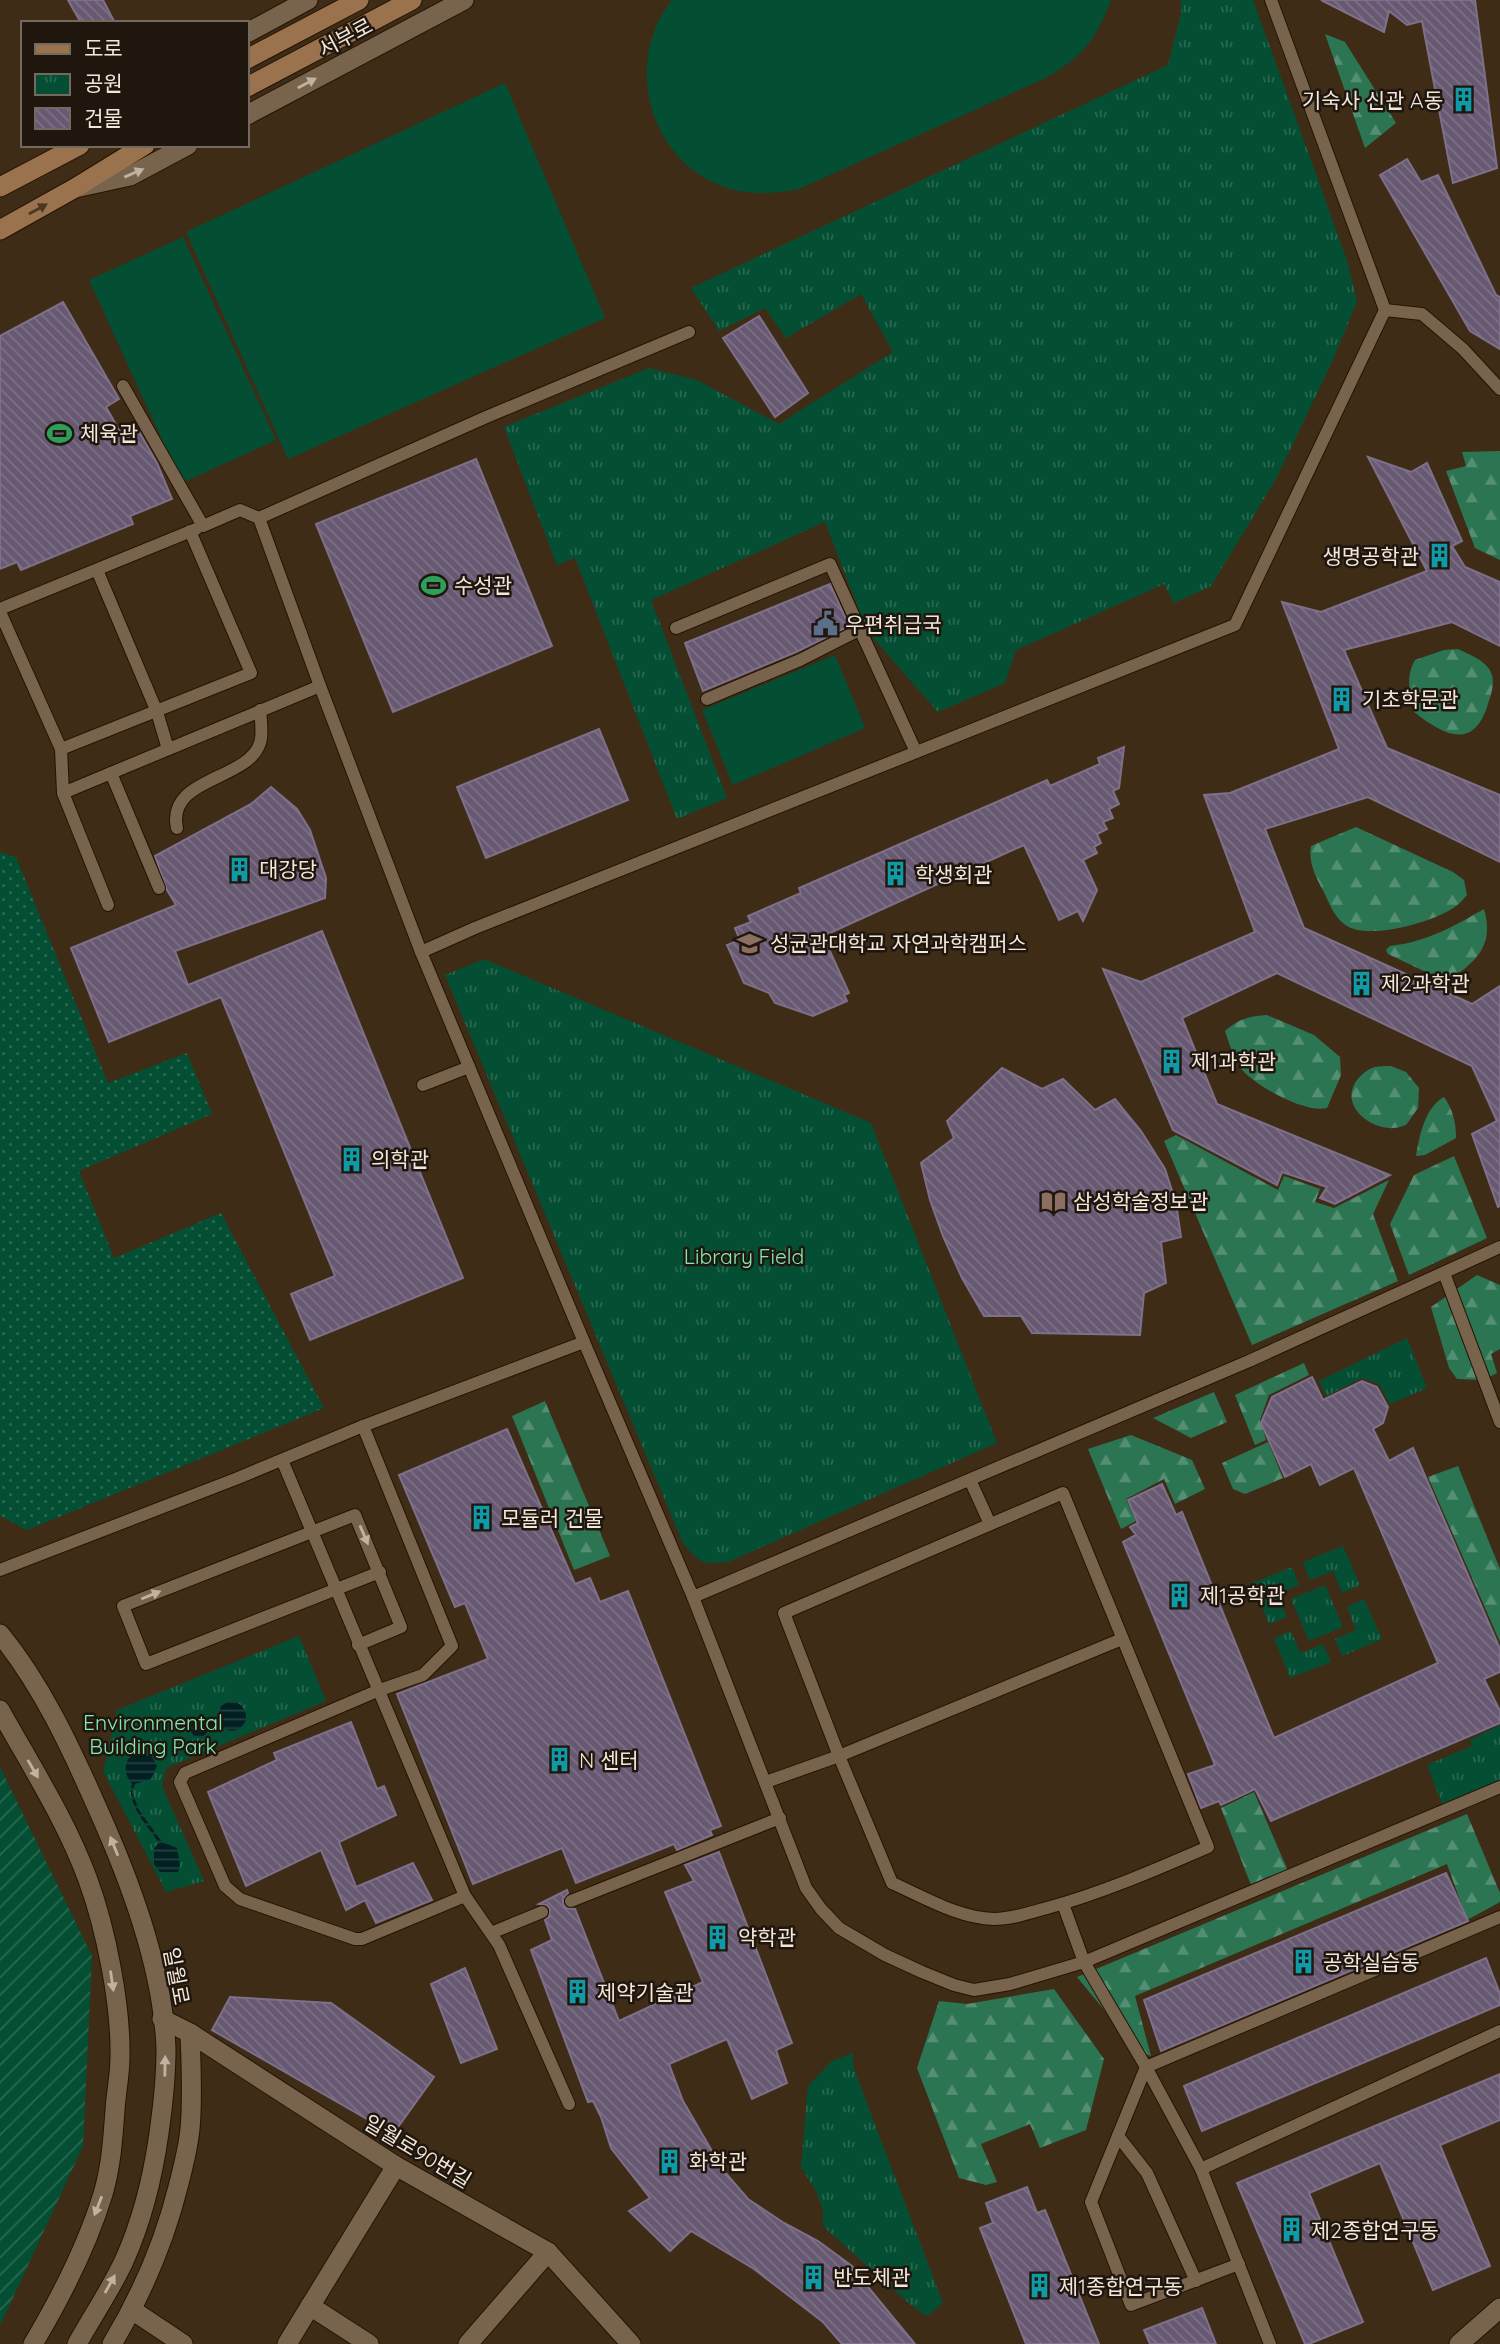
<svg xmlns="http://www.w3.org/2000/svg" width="1500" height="2344" font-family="Quicksand,'Noto Sans KR',sans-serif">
  <defs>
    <pattern id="grass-dots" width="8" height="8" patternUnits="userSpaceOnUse" patternTransform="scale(1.75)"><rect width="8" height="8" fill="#044f33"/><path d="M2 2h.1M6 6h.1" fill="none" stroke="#296850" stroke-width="1.8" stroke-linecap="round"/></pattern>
    <pattern id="forest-firs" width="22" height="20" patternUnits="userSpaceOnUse" patternTransform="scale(1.75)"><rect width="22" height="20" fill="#2c7553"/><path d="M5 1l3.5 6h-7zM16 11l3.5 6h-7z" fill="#558f73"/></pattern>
    <pattern id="park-tufts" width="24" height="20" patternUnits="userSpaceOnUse" patternTransform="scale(1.75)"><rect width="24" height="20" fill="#044f33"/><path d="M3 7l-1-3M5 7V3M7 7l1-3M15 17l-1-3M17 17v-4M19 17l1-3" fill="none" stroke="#296850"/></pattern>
    <pattern id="garden-furrows" width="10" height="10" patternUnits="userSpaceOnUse" patternTransform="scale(1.75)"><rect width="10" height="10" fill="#044f33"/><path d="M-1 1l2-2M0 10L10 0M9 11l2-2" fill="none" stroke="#296850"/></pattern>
    <pattern id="water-rules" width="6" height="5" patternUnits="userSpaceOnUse" patternTransform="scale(1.75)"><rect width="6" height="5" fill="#012022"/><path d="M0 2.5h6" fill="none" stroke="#264042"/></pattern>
    <pattern id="building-back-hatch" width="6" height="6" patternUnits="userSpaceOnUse" patternTransform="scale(1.75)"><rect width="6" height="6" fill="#675972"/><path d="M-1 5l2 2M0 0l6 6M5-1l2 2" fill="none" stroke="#7d7186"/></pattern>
  </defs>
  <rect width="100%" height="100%" fill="#3e2c17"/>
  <polygon fill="url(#grass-dots)" points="0,852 16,857 108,1083 187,1053 212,1114 79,1171 114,1258 221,1213 324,1408 27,1530 0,1516"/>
  <g fill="url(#forest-firs)">
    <polygon points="1325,34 1345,42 1396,123 1365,148"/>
    <polygon points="1500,451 1500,560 1475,548 1446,471 1466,466 1462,452"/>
    <path d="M1458,649C1470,655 1488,661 1492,675C1495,686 1490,697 1487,707C1472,752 1441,733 1414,712C1410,693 1405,678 1415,660L1444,650Z"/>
    <path d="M1356,827L1453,872L1464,880L1467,895C1464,898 1460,904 1456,906C1435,922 1366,942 1344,924C1334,916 1329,903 1324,892C1316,878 1308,862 1311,846Z"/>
    <path d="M1484,909C1495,947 1475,962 1447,982L1388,954L1386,950L1390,946C1426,942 1453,927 1484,909Z"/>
    <path d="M1267,1015L1314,1035L1340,1057L1341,1075L1327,1108C1307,1114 1252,1085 1240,1067C1233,1056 1229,1043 1225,1031C1238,1019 1250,1016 1267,1015Z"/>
    <path d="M1391,1066L1406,1072L1419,1088L1418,1108L1406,1125C1402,1126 1395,1129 1390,1128C1366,1127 1340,1103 1357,1080C1361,1075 1367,1069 1375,1067C1380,1066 1386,1066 1391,1066Z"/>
    <path d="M1444,1097C1453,1110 1456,1122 1456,1138L1425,1155L1416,1156C1419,1137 1425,1107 1444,1097Z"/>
    <polygon points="1176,1135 1278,1190 1284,1176 1320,1189 1315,1202 1334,1208 1389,1180 1373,1214 1398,1281 1252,1345 1164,1141"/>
    <polygon points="1454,1156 1487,1238 1409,1275 1390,1224 1414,1175"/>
    <polygon points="1477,1275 1500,1285 1500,1349 1491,1354 1497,1373 1483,1380 1457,1379 1449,1368 1431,1307"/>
    <polygon points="1304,1363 1309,1375 1269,1395 1260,1420 1266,1440 1255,1445 1235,1395"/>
    <polygon points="1214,1392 1227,1422 1191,1438 1153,1418"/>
    <polygon points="545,1401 610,1556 574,1570 512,1416"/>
    <polygon points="1131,1435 1192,1460 1205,1489 1175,1504 1164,1479 1126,1499 1136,1521 1121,1529 1088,1449"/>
    <polygon points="1268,1442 1283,1478 1245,1494 1233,1489 1222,1463"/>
    <polygon points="1458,1466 1500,1569 1500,1642 1428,1477"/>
    <polygon points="1254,1792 1288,1871 1251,1885 1221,1808"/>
    <polygon points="1467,1814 1500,1893 1500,1902 1467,1920 1447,1864 1135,1996 1151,2056 1138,2051 1077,1977"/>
    <polygon points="1054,1989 1104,2059 1086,2130 1040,2148 1030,2124 981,2144 997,2182 986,2185 959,2178 917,2068 939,2001 967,2004"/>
  </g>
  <g fill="url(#park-tufts)">
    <polygon points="1181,0 1253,0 1348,263 1357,302 1331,364 1276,479 1211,586 1174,603 1164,584 1016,650 1005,683 938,712 867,631 825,522 651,600 727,798 677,819 575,558 557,565 504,427 649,368 697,380 779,424 893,352 861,294 786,338 765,308 719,331 691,288 1168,65 1181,13"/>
    <path d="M484,959L871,1123L997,1443L728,1562C701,1565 698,1562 682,1541L445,975Z"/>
    <polygon points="1407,1338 1427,1388 1390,1404 1379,1384 1362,1378 1326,1396 1319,1381"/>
    <polygon points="1343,1546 1360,1585 1342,1593 1333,1571 1310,1580 1303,1562"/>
    <polygon points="1292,1567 1299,1585 1277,1594 1287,1617 1269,1624 1252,1583"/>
    <polygon points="1325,1585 1343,1627 1309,1641 1291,1599"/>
    <polygon points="1364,1599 1382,1639 1342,1656 1335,1639 1356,1630 1347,1607"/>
    <polygon points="1291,1631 1300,1653 1323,1644 1331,1662 1290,1678 1274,1638"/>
    <polygon points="299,1636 326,1701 166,1768 162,1786 204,1881 166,1892 103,1771 117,1710"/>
    <polygon points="1500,1725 1500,1781 1442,1804 1427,1765 1472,1746 1470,1740"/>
    <polygon points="853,2053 854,2069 943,2303 927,2316 912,2306 823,2226 823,2210 817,2193 801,2167 808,2086 832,2061"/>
  </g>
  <polygon fill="url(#garden-furrows)" points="0,1767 92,1956 83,2146 0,2326"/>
  <g fill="#044f33">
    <path d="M672,0H1111C1095,41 1084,55 1046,78L799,189C779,193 755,195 735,190C652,170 620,65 672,0Z"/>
    <polygon points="505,83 605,318 288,459 186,232"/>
    <polygon points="183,237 276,440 182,483 89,280"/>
    <polygon points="835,655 865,728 733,785 702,710"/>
  </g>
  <g fill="url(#water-rules)">
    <path d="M229,1701C241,1702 247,1709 246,1720C240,1733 228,1734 219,1724L210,1727C206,1738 194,1743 190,1728L193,1721L201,1719L209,1722L217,1720L221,1706Z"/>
    <path d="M136,1752L151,1755L157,1766L151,1779L135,1784L132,1792L139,1810L162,1842L177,1848L180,1865L178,1872H160L154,1864V1848L159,1843C148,1826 126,1805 132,1784C123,1774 123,1759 136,1752Z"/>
  </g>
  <g fill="url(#building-back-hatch)" stroke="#7f708a" stroke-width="2">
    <polygon points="68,0 103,0 115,23 81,23"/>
    <polygon points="1321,0 1475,0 1497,168 1453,183 1422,21 1407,25 1389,11 1384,32"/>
    <polygon points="1407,159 1421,182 1438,175 1496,295 1500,297 1500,349 1470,331 1380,175"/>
    <polygon points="63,302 119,399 106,407 123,437 138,430 157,463 172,499 130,516 133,524 21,570 17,562 0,569 0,336"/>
    <polygon points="759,316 808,393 775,417 723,338"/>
    <polygon points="1368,457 1411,472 1427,463 1462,541 1452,546 1465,567 1500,582 1500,646 1452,622 1344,650 1387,748 1500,795 1500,862 1368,797 1265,829 1304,928 1472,1004 1500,986 1500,1206 1498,1207 1472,1134 1497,1121 1472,1066 1277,973 1182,1018 1217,1104 1390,1175 1335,1204 1320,1198 1327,1187 1282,1172 1277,1185 1173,1130 1103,969 1141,982 1255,932 1204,795 1230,793 1339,749 1282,602 1321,612 1427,571"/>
    <polygon points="476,459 552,646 393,712 316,524"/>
    <polygon points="830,584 849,626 796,652 703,691 685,643"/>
    <polygon points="599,729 628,800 486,858 457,787"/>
    <polygon points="1124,747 1119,788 1113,791 1119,804 1109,809 1113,818 1103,822 1107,829 1097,834 1101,843 1094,847 1097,853 1083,860 1097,890 1083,921 1078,911 1059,920 1024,845 823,936 849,993 844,995 847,1001 813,1016 775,1003 769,993 744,983 727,945 740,940 735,928 751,922 748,916 801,893 799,888 1047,780 1050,786 1100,764 1098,758"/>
    <polygon points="271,787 297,809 310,830 326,878 325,898 175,951 188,985 322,931 463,1278 310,1340 291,1294 335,1276 221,997 109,1042 71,948 176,905 167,890 155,856 251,804"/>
    <polygon points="1002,1068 1042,1089 1063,1079 1095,1110 1115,1099 1141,1131 1165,1169 1176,1203 1181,1237 1161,1242 1166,1283 1144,1293 1140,1335 1032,1333 1021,1316 984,1316 962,1278 943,1236 930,1200 921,1163 954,1138 947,1121"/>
    <polygon points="1312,1377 1323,1400 1362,1381 1377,1387 1388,1407 1383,1423 1373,1429 1389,1461 1413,1448 1500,1649 1500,1672 1484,1679 1500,1711 1500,1723 1271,1821 1255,1789 1221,1805 1219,1801 1201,1808 1188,1774 1215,1765 1123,1542 1136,1535 1130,1527 1138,1523 1128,1500 1162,1484 1176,1515 1182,1512 1274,1738 1438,1663 1354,1468 1320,1485 1311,1464 1285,1477 1261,1423 1272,1397"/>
    <polygon points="507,1429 575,1584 590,1578 600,1602 628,1591 721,1826 710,1830 712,1835 677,1850 674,1844 576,1883 562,1848 473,1884 397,1694 488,1659 465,1603 455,1607 399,1475"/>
    <polygon points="351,1722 377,1789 384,1786 396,1815 339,1842 356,1887 413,1863 432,1900 376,1923 365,1900 346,1910 321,1850 246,1886 208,1792 277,1760 274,1753"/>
    <polygon points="719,1852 792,2043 776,2050 787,2083 752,2099 727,2039 669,2064 683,2101 723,2170 748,2199 784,2223 818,2241 852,2266 870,2285 868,2287 915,2344 842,2344 823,2322 754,2269 691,2231 670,2251 629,2211 650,2198 611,2148 601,2117 593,2101 588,2102 531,1950 552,1940 545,1920 549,1917 550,1909 547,1905 539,1904 567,1890 568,1893 563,1899 563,1904 566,1908 575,1909 619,2021 703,1982 665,1892 694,1881 685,1865"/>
    <polygon points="1446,1873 1468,1921 1161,2051 1144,2000"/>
    <polygon points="1486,1958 1500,1994 1500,2005 1202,2131 1184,2086"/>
    <polygon points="465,1968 497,2049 461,2063 431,1984"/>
    <polygon points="230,1997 331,2003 434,2077 393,2134 212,2030"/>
    <polygon points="1500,2074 1500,2120 1440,2145 1490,2266 1433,2290 1380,2163 1309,2193 1363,2322 1309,2344 1305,2344 1237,2183"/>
    <polygon points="1027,2187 1037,2213 1045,2210 1099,2344 1026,2344 980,2228 993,2223 986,2203"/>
    <polygon points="1202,2308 1216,2344 1150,2344 1144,2330"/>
  </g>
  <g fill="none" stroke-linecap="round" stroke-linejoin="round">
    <defs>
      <g id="service">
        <polyline points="1385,310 1422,314 1463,349 1500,389"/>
        <polyline points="123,386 203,526 240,510 259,518"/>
        <polyline points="97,570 157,712 168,749"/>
        <polyline points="0,609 196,529"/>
        <polyline points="0,612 61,749 63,793"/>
        <polyline points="676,628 830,564 916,752"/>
        <polyline points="707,699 800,660 861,629"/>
        <polyline points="61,749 251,673 190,531"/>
        <path d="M177,828C166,777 248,781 260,743C263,734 261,720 260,710"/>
        <polyline points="159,888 111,773 320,686"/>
        <polyline points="108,905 63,793 111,773"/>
        <polyline points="421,952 320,686 259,518 484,418 689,332"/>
        <polyline points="423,1085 469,1067"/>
        <polyline points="1444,1273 1500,1422"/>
        <polyline points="584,1342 421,952 475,928 1235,625 1385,310 1271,0"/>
        <polyline points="363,1426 452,1646 423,1675 377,1691 185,1773 180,1782 225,1886 240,1899 355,1939 362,1939 465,1896"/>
        <polyline points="282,1460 465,1896 499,1945 569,2104"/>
        <polyline points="970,1480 990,1524"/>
        <path d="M1063,1493L1208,1847C1155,1870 1102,1893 1047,1908C1029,1913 1012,1919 994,1919C958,1918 924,1897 892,1883L839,1756L784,1613Z"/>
        <polyline points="0,1570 238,1478 363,1426 584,1342 693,1597 806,1888 821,1909 839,1928 885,1955 922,1972 954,1985 974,1990 1010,1984 1084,1962 1500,1787"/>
        <polyline points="693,1597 1249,1361 1500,1247"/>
        <polyline points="358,1645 401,1627 355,1515 123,1606 146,1664 380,1572"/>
        <polyline points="766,1782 839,1756 1122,1639"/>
        <polyline points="571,1901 780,1818"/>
        <polyline points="1063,1904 1084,1962 1146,2067 1091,2202 1131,2305 1239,2264"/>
        <polyline points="491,1933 542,1912"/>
        <polyline points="1118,2136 1147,2173 1196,2281"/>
        <polyline points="1201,2169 1500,2031"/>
        <polyline points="1270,2344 1201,2169 1146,2067 1500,1917"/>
      </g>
      <g id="minor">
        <polyline points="162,2019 190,2033 396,2166 548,2252 631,2344"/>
        <polyline points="310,2306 369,2344"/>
        <polyline points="132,2310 183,2344"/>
        <path d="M112,2344C142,2294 164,2243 178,2187C183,2168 188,2149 190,2129C193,2097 191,2065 190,2033"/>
        <polyline points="287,2344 396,2166"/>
        <polyline points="468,2344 548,2252"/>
      </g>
      <g id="tertiary">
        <polyline points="247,33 308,0"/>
        <polyline points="247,115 464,0"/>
        <polyline points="80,187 130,176 188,145"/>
        <path d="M0,1634C41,1684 70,1746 96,1805C129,1878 163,1967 166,2049C166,2077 163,2105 159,2133C153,2176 142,2221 124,2261C111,2289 92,2317 77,2344"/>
        <path d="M0,1710C31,1766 66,1820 88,1880C106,1929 121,2005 120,2057C120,2075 116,2093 115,2110C113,2138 111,2167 103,2194C87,2246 61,2297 33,2344"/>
        <polyline points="1459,2344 1500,2308"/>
      </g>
      <g id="secondary">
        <polyline points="247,59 359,0"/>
        <polyline points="247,87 412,0"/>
        <polyline points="0,187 80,145"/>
        <polyline points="0,230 75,188 145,145"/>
      </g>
    </defs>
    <use href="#service" stroke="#251401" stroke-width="14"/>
    <use href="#minor" stroke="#251401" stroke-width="21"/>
    <use href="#tertiary" stroke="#251401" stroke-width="21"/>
    <use href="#secondary" stroke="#251401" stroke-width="21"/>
    <use href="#service" stroke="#78634d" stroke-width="12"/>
    <use href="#minor" stroke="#78634d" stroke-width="19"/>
    <use href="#tertiary" stroke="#78634d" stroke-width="19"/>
    <use href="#secondary" stroke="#9a734e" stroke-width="19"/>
  </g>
  <defs><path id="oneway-solid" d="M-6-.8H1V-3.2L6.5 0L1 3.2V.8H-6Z" transform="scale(1.75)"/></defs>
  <g fill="#c2b2a2">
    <use href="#oneway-solid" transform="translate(307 83) rotate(-28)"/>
    <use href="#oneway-solid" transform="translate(134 173) rotate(-23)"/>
    <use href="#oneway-solid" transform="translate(364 1535) rotate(67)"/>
    <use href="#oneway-solid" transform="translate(151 1595) rotate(-22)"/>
    <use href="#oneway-solid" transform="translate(33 1769) rotate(60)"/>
    <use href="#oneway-solid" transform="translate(114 1846) rotate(-112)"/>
    <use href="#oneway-solid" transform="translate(112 1981) rotate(82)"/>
    <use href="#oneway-solid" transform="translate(165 2066) rotate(-89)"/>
    <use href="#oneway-solid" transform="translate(98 2206) rotate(111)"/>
    <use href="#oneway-solid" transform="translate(110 2284) rotate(-61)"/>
  </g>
  <use fill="#4a3724" href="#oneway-solid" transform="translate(38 209) rotate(-29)"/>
  <defs>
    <symbol id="building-bare" viewBox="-9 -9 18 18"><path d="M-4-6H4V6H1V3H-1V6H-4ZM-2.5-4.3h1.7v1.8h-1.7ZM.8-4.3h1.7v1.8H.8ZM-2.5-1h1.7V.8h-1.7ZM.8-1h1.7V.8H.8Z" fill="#0f9aa8" stroke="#1f160d" stroke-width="2.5" paint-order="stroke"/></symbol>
    <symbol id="stadium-bare" viewBox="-9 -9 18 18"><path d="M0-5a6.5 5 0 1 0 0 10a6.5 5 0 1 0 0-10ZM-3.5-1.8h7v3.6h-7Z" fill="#2e9e5b" stroke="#1f160d" stroke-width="2.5" paint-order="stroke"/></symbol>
    <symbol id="civic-bare" viewBox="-9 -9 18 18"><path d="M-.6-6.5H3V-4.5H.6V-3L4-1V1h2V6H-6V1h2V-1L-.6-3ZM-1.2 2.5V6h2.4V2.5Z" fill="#5c6f8a" stroke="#1f160d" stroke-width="2.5" paint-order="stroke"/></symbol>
    <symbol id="university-bare" viewBox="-9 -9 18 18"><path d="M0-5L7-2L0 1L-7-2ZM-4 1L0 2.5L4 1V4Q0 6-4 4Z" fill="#8d6e63" stroke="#1f160d" stroke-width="2.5" paint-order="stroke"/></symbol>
    <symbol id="library-bare" viewBox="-9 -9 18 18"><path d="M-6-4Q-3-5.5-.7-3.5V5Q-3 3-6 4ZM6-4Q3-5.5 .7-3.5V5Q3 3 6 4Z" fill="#8d6e63" stroke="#1f160d" stroke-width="2.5" paint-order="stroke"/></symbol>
  </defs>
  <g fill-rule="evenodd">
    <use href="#building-bare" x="1446" y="82" width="35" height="35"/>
    <use href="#stadium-bare" x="42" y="416" width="35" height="35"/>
    <use href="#building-bare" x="1422" y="538" width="35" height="35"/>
    <use href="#stadium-bare" x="416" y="568" width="35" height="35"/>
    <use href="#civic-bare" x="808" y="606" width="35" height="35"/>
    <use href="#building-bare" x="1324" y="682" width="35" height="35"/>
    <use href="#building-bare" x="222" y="852" width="35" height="35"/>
    <use href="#building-bare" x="878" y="856" width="35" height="35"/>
    <use href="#university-bare" x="732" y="926" width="35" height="35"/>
    <use href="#building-bare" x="1344" y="966" width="35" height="35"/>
    <use href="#building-bare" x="1154" y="1044" width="35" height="35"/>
    <use href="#building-bare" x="334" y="1142" width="35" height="35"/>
    <use href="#library-bare" x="1036" y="1184" width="35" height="35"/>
    <use href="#building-bare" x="464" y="1500" width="35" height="35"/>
    <use href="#building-bare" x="1162" y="1578" width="35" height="35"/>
    <use href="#building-bare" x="542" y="1742" width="35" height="35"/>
    <use href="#building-bare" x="700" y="1920" width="35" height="35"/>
    <use href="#building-bare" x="1286" y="1944" width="35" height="35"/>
    <use href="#building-bare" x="560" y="1974" width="35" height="35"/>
    <use href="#building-bare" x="652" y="2144" width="35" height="35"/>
    <use href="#building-bare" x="1274" y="2212" width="35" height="35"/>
    <use href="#building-bare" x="796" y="2260" width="35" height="35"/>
    <use href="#building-bare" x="1022" y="2268" width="35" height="35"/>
  </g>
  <g text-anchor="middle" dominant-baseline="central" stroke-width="5" stroke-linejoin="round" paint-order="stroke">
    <g font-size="21" fill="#f3e6da" stroke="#1f160d">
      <text transform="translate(345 37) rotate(-28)">서부로</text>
      <text transform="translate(177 1976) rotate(79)">일월로</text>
      <text transform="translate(418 2151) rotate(31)">일월로90번길</text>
    </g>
    <g font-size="21" fill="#f3e6da" stroke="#1f160d" text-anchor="start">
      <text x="1443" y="100" text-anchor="end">기숙사 신관 A동</text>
      <text x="80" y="433">체육관</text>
      <text x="1419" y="556" text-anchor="end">생명공학관</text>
      <text x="454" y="585">수성관</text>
      <text x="845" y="624">우편취급국</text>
      <text x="1362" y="699">기초학문관</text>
      <text x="259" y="869">대강당</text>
      <text x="915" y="874">학생회관</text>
      <text x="770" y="943">성균관대학교 자연과학캠퍼스</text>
      <text x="1381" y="983">제2과학관</text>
      <text x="1191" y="1061">제1과학관</text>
      <text x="371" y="1159">의학관</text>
      <text x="1073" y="1201">삼성학술정보관</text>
      <text x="501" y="1518">모듈러 건물</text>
      <text x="1200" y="1595">제1공학관</text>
      <text x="579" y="1760">N 센터</text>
      <text x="738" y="1937">약학관</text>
      <text x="1323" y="1962">공학실습동</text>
      <text x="597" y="1992">제약기술관</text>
      <text x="689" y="2161">화학관</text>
      <text x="1311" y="2230">제2종합연구동</text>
      <text x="833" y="2277">반도체관</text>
      <text x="1059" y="2286">제1종합연구동</text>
    </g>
    <g font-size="21" fill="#83e8b5" stroke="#1f160d">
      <text x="744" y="1256">Library Field</text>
      <text x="153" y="1722">Environmental<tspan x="153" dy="24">Building Park</tspan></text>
    </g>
  </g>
  <rect x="21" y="21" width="228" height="126" fill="#1f160d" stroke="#74695f" stroke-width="2"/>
  <rect x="35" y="44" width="35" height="10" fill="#9a734e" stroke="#74695f" stroke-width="2"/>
  <text x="84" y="56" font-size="21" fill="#f3e6da">도로</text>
  <rect x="35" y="74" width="35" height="21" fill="url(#park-tufts)" stroke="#74695f" stroke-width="2"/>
  <text x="84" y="91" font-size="21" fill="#f3e6da">공원</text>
  <rect x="35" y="108" width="35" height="21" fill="url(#building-back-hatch)" stroke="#74695f" stroke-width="2"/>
  <text x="84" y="126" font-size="21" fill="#f3e6da">건물</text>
</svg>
